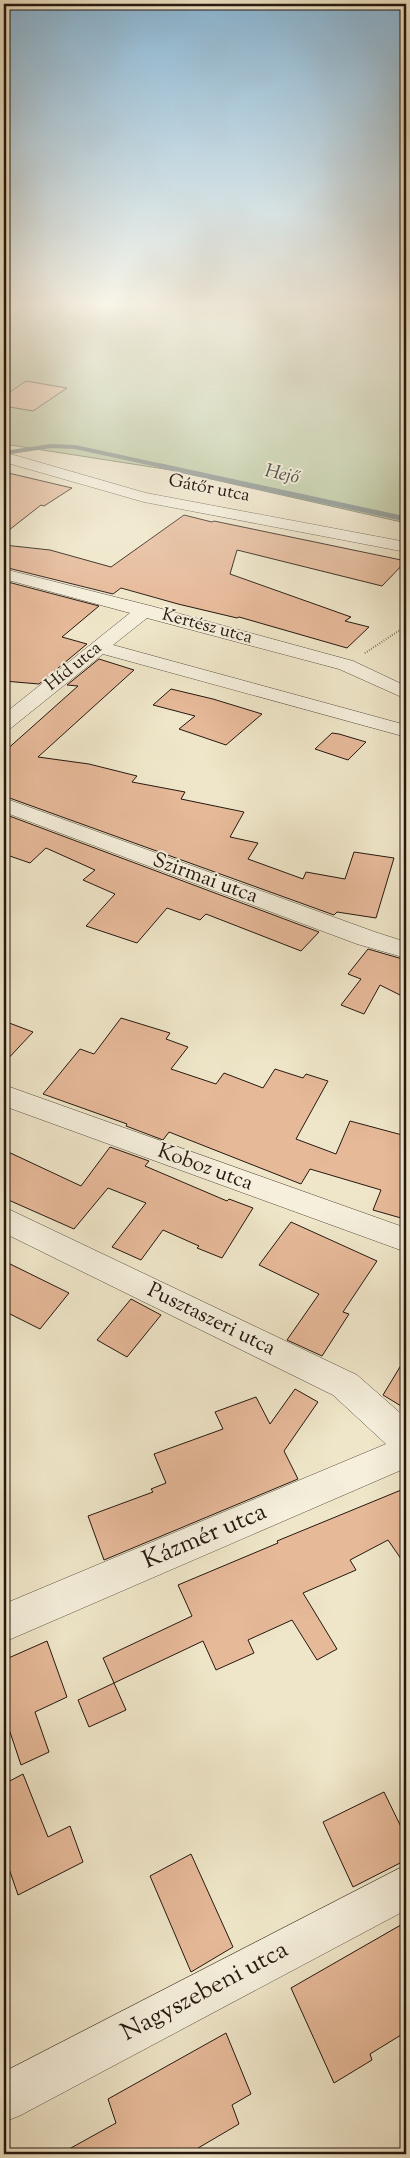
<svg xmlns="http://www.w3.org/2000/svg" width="410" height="2158" font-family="'Sorts Mill Goudy',serif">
  <rect width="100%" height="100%" fill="#efe6c9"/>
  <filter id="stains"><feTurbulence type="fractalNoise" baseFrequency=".004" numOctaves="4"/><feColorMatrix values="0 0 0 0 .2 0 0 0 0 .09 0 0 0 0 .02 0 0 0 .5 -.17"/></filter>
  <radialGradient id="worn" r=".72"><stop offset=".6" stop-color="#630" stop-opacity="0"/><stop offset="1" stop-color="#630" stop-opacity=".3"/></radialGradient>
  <polygon fill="#b4c69b" stroke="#6c6f56" points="4,306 406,306 406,523 171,470 4,444"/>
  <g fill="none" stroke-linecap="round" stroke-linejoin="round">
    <polyline stroke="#6e7b7a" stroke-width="4" points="4,453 51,446 75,447 167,467"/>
    <polyline stroke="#6e7b7a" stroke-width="5" points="161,466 406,519"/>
  </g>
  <g fill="#e6b999" stroke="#251810">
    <polygon points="26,381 67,388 33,411 4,406 4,396"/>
    <polygon points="4,472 72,488 44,506 41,505 4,534"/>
    <polygon points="184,515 212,522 214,521 406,561 382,586 237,550 230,574 351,617 345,621 369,627 347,648 239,617 237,618 178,604 121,588 113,594 4,567 4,545 50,550 111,567"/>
    <polygon points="4,581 99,606 62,637 87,644 39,684 4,681"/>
    <polygon points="99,659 134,670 38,757 89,764 137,776 132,782 185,792 181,799 244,812 230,837 258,843 248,859 303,879 306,872 345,879 354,852 394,858 376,918 337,912 334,915 4,796 4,752 78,686 67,685"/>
    <polygon points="171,689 213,699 262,714 226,745 179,729 195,716 153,705"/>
    <polygon points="332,733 339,734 366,742 348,760 315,749"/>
    <polygon points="4,814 319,932 301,951 206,914 200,920 167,908 137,943 86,926 115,894 83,880 95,870 46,848 30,863 4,854"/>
    <polygon points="368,949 406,960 406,998 380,985 364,1014 341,1005 361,979 348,974"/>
    <polygon points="121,1018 170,1033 166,1039 188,1047 171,1069 216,1084 224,1073 263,1088 275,1069 303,1078 306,1074 328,1081 296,1139 336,1154 350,1121 406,1136 406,1206 401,1218 373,1210 381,1190 310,1169 301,1184 169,1132 163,1140 126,1126 127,1124 43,1094 80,1049 94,1054"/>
    <polygon points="4,1021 33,1032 4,1063"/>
    <polygon points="110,1147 149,1161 145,1166 227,1201 229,1199 253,1208 222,1258 197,1248 199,1246 163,1230 141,1260 112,1247 146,1203 108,1188 74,1229 4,1198 4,1150 81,1186"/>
    <polygon points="291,1222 377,1261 343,1312 349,1314 322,1356 287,1340 319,1294 259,1265"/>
    <polygon points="4,1261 69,1293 40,1329 4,1311"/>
    <polygon points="131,1299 161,1315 127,1357 97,1340"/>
    <polygon points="406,1357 406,1409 383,1395"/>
    <polygon points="295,1389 318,1402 284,1451 298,1479 104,1560 88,1516 153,1492 151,1489 166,1483 154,1454 223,1429 215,1412 256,1397 270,1424"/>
    <polygon points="406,1488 406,1566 388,1540 350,1560 356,1570 303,1593 337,1649 317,1660 292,1620 248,1640 254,1653 216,1670 203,1641 114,1683 103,1658 192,1616 178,1585 278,1543 277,1541"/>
    <polygon points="47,1641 67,1697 35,1712 49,1752 21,1765 4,1714 4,1660"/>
    <polygon points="114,1683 126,1710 89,1727 78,1700"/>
    <polygon points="23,1774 48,1837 70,1826 83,1862 18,1895 4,1854 4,1784"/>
    <polygon points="384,1792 406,1837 406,1860 353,1887 323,1822"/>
    <polygon points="191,1854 233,1947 191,1972 150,1876"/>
    <polygon points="406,1922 406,2032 370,2054 372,2060 334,2083 291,1988"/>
    <polygon points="226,2033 251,2094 232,2105 239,2124 188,2154 60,2154 116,2123 108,2099"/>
  </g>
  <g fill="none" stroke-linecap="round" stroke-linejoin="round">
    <defs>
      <g id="minor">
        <polygon points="7,453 146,493 406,542 406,552 144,502 4,462 4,454"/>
        <polygon points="4,569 151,606 353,661 406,686 406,699 339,669 147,618 113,645 406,725 406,737 103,654 11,728 4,730 4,714 130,613 4,579"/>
        <polygon points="4,798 375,932 406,942 406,958 357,944 4,812"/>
        <polygon points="4,1085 406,1228 406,1252 4,1106"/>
        <polygon points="4,1207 357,1375 406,1418 406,1468 4,1642 4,1604 386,1444 333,1395 4,1233"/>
        <polygon points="406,1865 406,1910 21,2115 4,2122 4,2072"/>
      </g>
    </defs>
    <use href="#minor" stroke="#584c3e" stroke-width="1"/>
    <polyline stroke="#251810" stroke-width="2" stroke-dasharray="0.5 2" stroke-linecap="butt" points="365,653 406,626"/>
    <use href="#minor" fill="#f5efdc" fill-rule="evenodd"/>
  </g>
  <linearGradient id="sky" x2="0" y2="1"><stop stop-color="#8ab8d8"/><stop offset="0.5" stop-color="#f8f4e7"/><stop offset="1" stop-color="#f8f4e7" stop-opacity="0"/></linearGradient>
  <rect width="410" height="609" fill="url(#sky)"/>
  <g text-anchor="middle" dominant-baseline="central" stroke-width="4" stroke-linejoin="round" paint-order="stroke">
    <g font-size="18" fill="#251810" stroke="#f5efdc">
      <text transform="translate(209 489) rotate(11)">Gátőr utca</text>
      <text transform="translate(207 627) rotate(15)">Kertész utca</text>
      <text transform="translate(74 667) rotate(-39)">Híd utca</text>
    </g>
    <g font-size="19" font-style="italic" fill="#4f524e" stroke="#f5efdc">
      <text transform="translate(282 475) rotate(12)">Hejő</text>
    </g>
    <g font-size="21" fill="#251810" stroke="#f5efdc">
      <text transform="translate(205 879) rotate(20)">Szirmai utca</text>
      <text transform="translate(205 1168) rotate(20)">Koboz utca</text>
      <text transform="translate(211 1320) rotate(26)">Pusztaszeri utca</text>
    </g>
    <g font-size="25" fill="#251810" stroke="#f5efdc">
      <text transform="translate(205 1537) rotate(-23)">Kázmér utca</text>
      <text transform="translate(205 1992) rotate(-28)">Nagyszebeni utca</text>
    </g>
  </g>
  <rect width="410" height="2158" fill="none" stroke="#efe6c9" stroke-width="20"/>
  <rect x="5" y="5" width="400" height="2148" fill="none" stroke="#251810" stroke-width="2.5"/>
  <rect x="10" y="10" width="390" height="2138" fill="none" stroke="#251810"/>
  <rect width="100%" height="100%" filter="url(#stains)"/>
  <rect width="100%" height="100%" fill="url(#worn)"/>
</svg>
